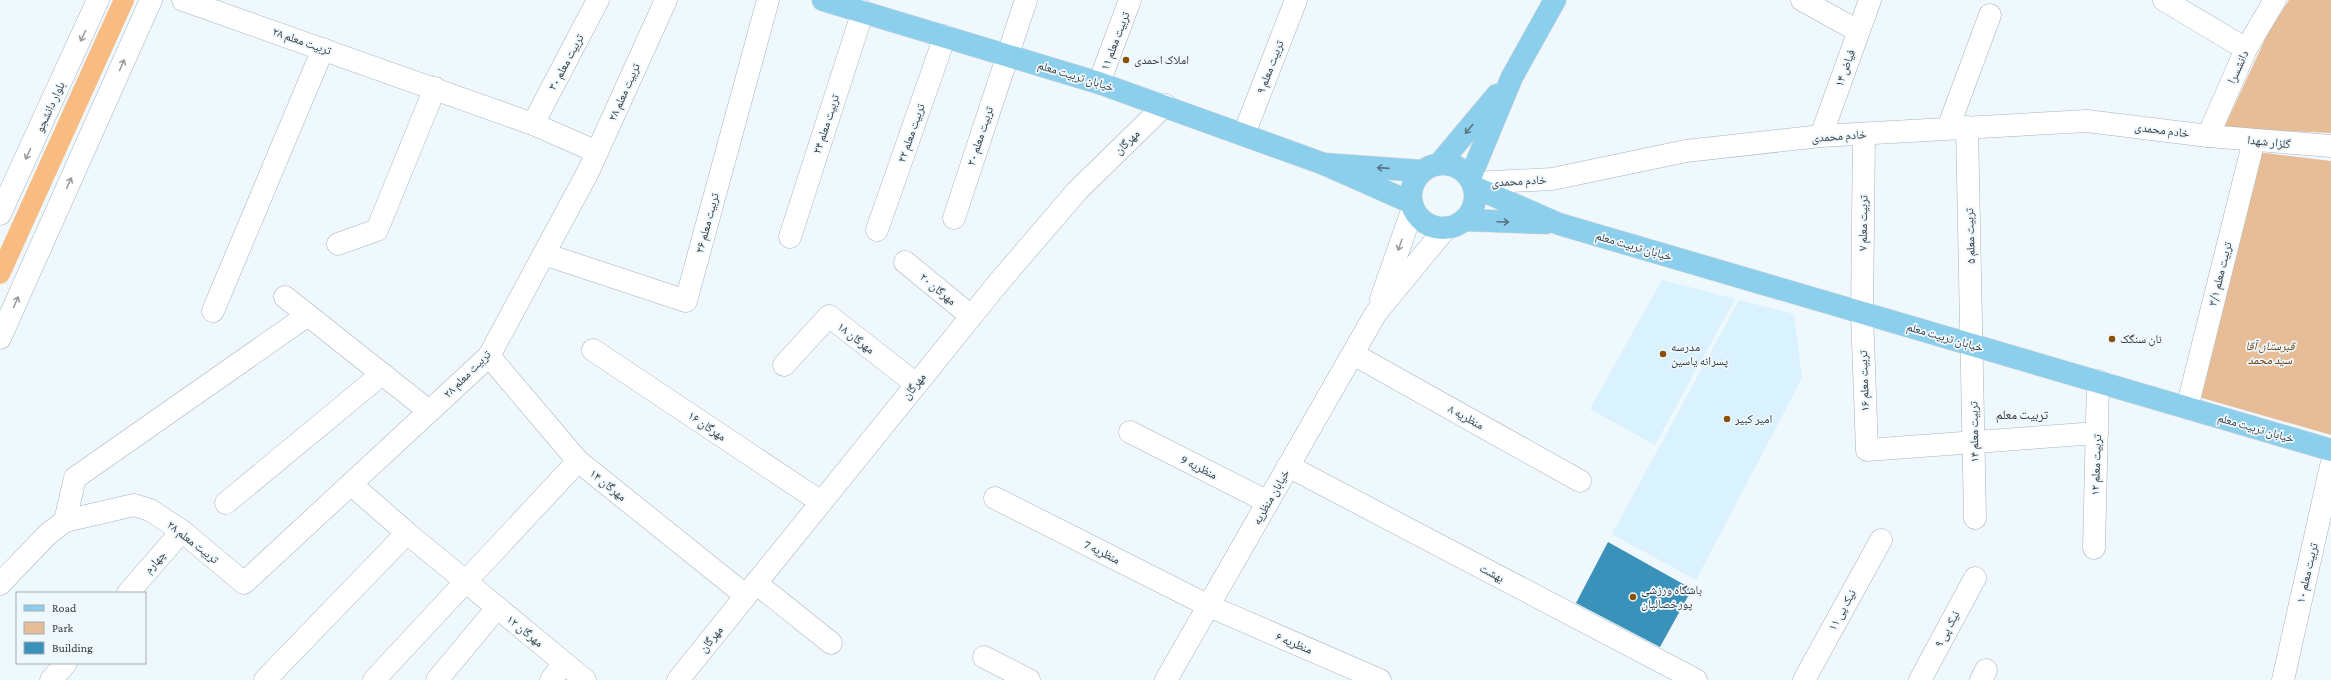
<svg xmlns="http://www.w3.org/2000/svg" width="2331" height="680" font-family="'Crimson Pro','Noto Naskh Arabic',serif">
  <rect width="100%" height="100%" fill="#eef8fd"/>
  <g fill="#daf1fe">
    <polygon points="1662,280 1735,299 1655,445 1590,409"/>
    <polygon points="1739,300 1794,314 1802,378 1696,580 1612,534"/>
  </g>
  <g fill="#e7bd98">
    <polygon points="2289,0 2331,0 2331,133 2224,128 2267,35"/>
    <polygon points="2257,152 2331,161 2331,435 2195,396"/>
  </g>
  <g fill="none" stroke-linecap="round" stroke-linejoin="round">
    <polyline stroke="#f8bb81" stroke-width="20" points="0,274 124,0"/>
  </g>
  <polygon fill="#3a91ba" points="1608,542 1692,589 1660,647 1576,603"/>
  <g fill="none" stroke-linecap="round" stroke-linejoin="round">
    <defs>
      <g id="minor">
        <polyline points="183,0 533,124 597,152"/>
        <polyline points="1802,0 1858,31"/>
        <polyline points="2164,0 2246,49"/>
        <polyline points="1099,83 1130,0"/>
        <polyline points="533,124 598,0"/>
        <polyline points="1967,127 1975,518"/>
        <polyline points="1948,128 1990,15"/>
        <polyline points="1244,134 1296,0"/>
        <polyline points="1864,134 1862,313 1867,450 2097,433"/>
        <polyline points="1821,136 1870,0"/>
        <polyline points="2208,136 2246,49 2275,0"/>
        <polyline points="1473,183 1552,179 1686,151 1821,136 2087,121 2208,136 2331,146"/>
        <polyline points="0,214 98,0"/>
        <polyline points="954,218 1026,0"/>
        <polyline points="877,230 945,36"/>
        <polyline points="790,237 863,11"/>
        <polyline points="338,244 377,230 435,88"/>
        <polyline points="544,254 686,301 768,0"/>
        <polyline points="905,262 971,316"/>
        <polyline points="285,297 429,411"/>
        <polyline points="1381,299 1413,208"/>
        <polyline points="213,311 323,49"/>
        <polyline points="0,338 151,0"/>
        <polyline points="593,350 821,502"/>
        <polyline points="1353,354 1580,481"/>
        <polyline points="489,356 578,461 745,595"/>
        <polyline points="784,365 829,316 916,384"/>
        <polyline points="2187,408 2254,140"/>
        <polyline points="1130,432 1268,502"/>
        <polyline points="1288,466 1696,680"/>
        <polyline points="352,485 407,533 585,680"/>
        <polyline points="995,498 1209,606 1380,680"/>
        <polyline points="226,503 382,374"/>
        <polyline points="65,521 75,478 308,315"/>
        <polyline points="2094,548 2098,381"/>
        <polyline points="756,583 831,643"/>
        <polyline points="0,584 48,534 65,521 134,505 150,510 182,531 244,583 489,356 588,172 666,0"/>
        <polyline points="128,593 182,531"/>
        <polyline points="984,657 1029,680"/>
        <polyline points="51,680 66,663"/>
        <polyline points="265,680 407,533"/>
        <polyline points="374,680 578,461"/>
        <polyline points="437,680 497,608"/>
        <polyline points="551,680 564,663"/>
        <polyline points="678,680 999,282 1077,191 1165,105"/>
        <polyline points="1166,680 1376,313 1446,228"/>
        <polyline points="1804,680 1881,540"/>
        <polyline points="1920,680 1975,578"/>
        <polyline points="1981,680 1986,670"/>
        <polyline points="2283,680 2331,466"/>
      </g>
      <g id="major">
        <polyline points="823,0 1099,83 1324,164"/>
        <polyline points="1440,163 1497,95"/>
        <circle cx="1443" cy="196" r="32"/>
        <polyline points="1470,178 1512,77 1555,0"/>
        <polyline points="1474,187 1559,224 2331,450"/>
        <polyline points="1412,203 1324,164 1422,171"/>
        <polyline points="1464,220 1546,223"/>
      </g>
    </defs>
    <use href="#minor" stroke="#a5b4bc" stroke-width="23"/>
    <use href="#major" stroke="#d3d4d5" stroke-width="23"/>
    <use href="#minor" stroke="#fff" stroke-width="22"/>
    <use href="#major" stroke="#8ccfed" stroke-width="22"/>
  </g>
  <defs><path id="oneway-shaft" d="M-6 0H5M1.5-3L5.5 0L1.5 3" fill="none" stroke-width="1.6" stroke-linecap="round" stroke-linejoin="round"/></defs>
  <g stroke="#9a9d9f">
    <use href="#oneway-shaft" transform="translate(83 36) rotate(115)"/>
    <use href="#oneway-shaft" transform="translate(122 65) rotate(-66)"/>
    <use href="#oneway-shaft" transform="translate(28 154) rotate(115)"/>
    <use href="#oneway-shaft" transform="translate(69 183) rotate(-66)"/>
    <use href="#oneway-shaft" transform="translate(1400 245) rotate(109)"/>
    <use href="#oneway-shaft" transform="translate(16 302) rotate(-66)"/>
  </g>
  <g stroke="#587685">
    <use href="#oneway-shaft" transform="translate(1469 129) rotate(130)"/>
    <use href="#oneway-shaft" transform="translate(1383 168) rotate(-176)"/>
    <use href="#oneway-shaft" transform="translate(1503 222) rotate(2)"/>
  </g>
  <g fill="#895006" stroke="#eef8fd" stroke-width="1.5">
    <circle cx="1126" cy="60" r="4"/>
    <circle cx="2112" cy="339" r="4"/>
    <circle cx="1663" cy="354" r="4"/>
    <circle cx="1727" cy="419" r="4"/>
    <circle cx="1633" cy="597" r="4"/>
  </g>
  <g text-anchor="middle" dominant-baseline="central" stroke-width="3.5" stroke-linejoin="round" paint-order="stroke">
    <g font-size="12" fill="#353b3f" stroke="#eef8fd">
      <text transform="translate(302 41) rotate(19)">تربیت معلم ۲۸</text>
      <text transform="translate(1115 41) rotate(-69)">تربیت معلم ۱۱</text>
      <text transform="translate(566 62) rotate(-62)">تربیت معلم ۳۰</text>
      <text transform="translate(1270 67) rotate(-69)">تربیت معلم ۹</text>
      <text transform="translate(2238 67) rotate(-66)">دانشسرا</text>
      <text transform="translate(1845 68) rotate(-70)">فیاض ۱۴</text>
      <text transform="translate(1076 76) rotate(17)">خیابان تربیت معلم</text>
      <text transform="translate(624 92) rotate(-66)">تربیت معلم ۲۸</text>
      <text transform="translate(50 107) rotate(-65)">بلوار دانشجو</text>
      <text transform="translate(826 124) rotate(-72)">تربیت معلم ۲۴</text>
      <text transform="translate(2162 130) rotate(7)">خادم محمدی</text>
      <text transform="translate(911 133) rotate(-71)">تربیت معلم ۲۲</text>
      <text transform="translate(980 136) rotate(-72)">تربیت معلم ۲۰</text>
      <text transform="translate(1839 136) rotate(-4)">خادم محمدی</text>
      <text transform="translate(1127 142) rotate(-44)">مهرگان</text>
      <text transform="translate(2269 142) rotate(6)">گلزار شهدا</text>
      <text transform="translate(1519 181) rotate(-3)">خادم محمدی</text>
      <text transform="translate(707 223) rotate(-75)">تربیت معلم ۲۶</text>
      <text transform="translate(1863 223) rotate(-89)">تربیت معلم ۷</text>
      <text transform="translate(1970 236) rotate(-92)">تربیت معلم ۵</text>
      <text transform="translate(1634 246) rotate(16)">خیابان تربیت معلم</text>
      <text transform="translate(2220 274) rotate(-76)">تربیت معلم ۳/۱</text>
      <text transform="translate(938 289) rotate(40)">مهرگان ۲۰</text>
      <text transform="translate(1945 337) rotate(16)">خیابان تربیت معلم</text>
      <text transform="translate(856 338) rotate(38)">مهرگان ۱۸</text>
      <text transform="translate(467 374) rotate(-45)">تربیت معلم ۲۸</text>
      <text transform="translate(1864 381) rotate(-92)">تربیت معلم ۱۶</text>
      <text transform="translate(914 386) rotate(-51)">مهرگان</text>
      <text transform="translate(1466 417) rotate(29)">منظریه ۸</text>
      <text transform="translate(707 426) rotate(34)">مهرگان ۱۶</text>
      <text transform="translate(2256 428) rotate(16)">خیابان تربیت معلم</text>
      <text transform="translate(1974 432) rotate(-91)">تربیت معلم ۱۴</text>
      <text transform="translate(2096 465) rotate(-88)">تربیت معلم ۱۲</text>
      <text transform="translate(1199 467) rotate(27)">منظریه 9</text>
      <text transform="translate(608 485) rotate(39)">مهرگان ۱۴</text>
      <text transform="translate(1271 497) rotate(-60)">خیابان منظریه</text>
      <text transform="translate(193 542) rotate(38)">تربیت معلم ۲۸</text>
      <text transform="translate(1102 552) rotate(27)">منظریه 7</text>
      <text transform="translate(155 562) rotate(-48)">چهارم</text>
      <text transform="translate(1492 573) rotate(28)">بهشت</text>
      <text transform="translate(2307 573) rotate(-77)">تربیت معلم ۱۰</text>
      <text transform="translate(1842 610) rotate(-61)">نیک پی ۱۱</text>
      <text transform="translate(1947 629) rotate(-62)">نیک پی ۹</text>
      <text transform="translate(525 631) rotate(39)">مهرگان ۱۲</text>
      <text transform="translate(711 639) rotate(-51)">مهرگان</text>
      <text transform="translate(1294 643) rotate(23)">منظریه ۶</text>
    </g>
    <g font-size="12" fill="#353b3f" stroke="#eef8fd" text-anchor="start">
      <text x="1134" y="60">املاک احمدی</text>
      <text x="2120" y="339">نان سنگک</text>
      <text x="1671" y="347">مدرسه<tspan x="1671" dy="14">پسرانه یاسین</tspan></text>
      <text x="1735" y="419">امیر کبیر</text>
      <text x="1641" y="590">باشگاه ورزشی<tspan x="1641" dy="14">پورخصالیان</tspan></text>
    </g>
    <g font-size="12" font-style="italic" fill="#684014" stroke="#eef8fd">
      <text x="2270" y="346">قبرستان آقا<tspan x="2270" dy="14">سید محمد</tspan></text>
    </g>
    <g font-size="13" fill="#353b3f" stroke="#eef8fd">
      <text x="2022" y="414">تربیت معلم</text>
    </g>
  </g>
  <rect x="16" y="592" width="130" height="72" fill="#eef8fd" stroke="#a4acb1"/>
  <rect x="24" y="605" width="20" height="6" fill="#8ccfed" stroke="#a4acb1"/>
  <text x="52" y="612" font-size="12" fill="#353b3f">Road</text>
  <rect x="24" y="622" width="20" height="12" fill="#e7bd98" stroke="#a4acb1"/>
  <text x="52" y="632" font-size="12" fill="#353b3f">Park</text>
  <rect x="24" y="642" width="20" height="12" fill="#3a91ba" stroke="#a4acb1"/>
  <text x="52" y="652" font-size="12" fill="#353b3f">Building</text>
</svg>
